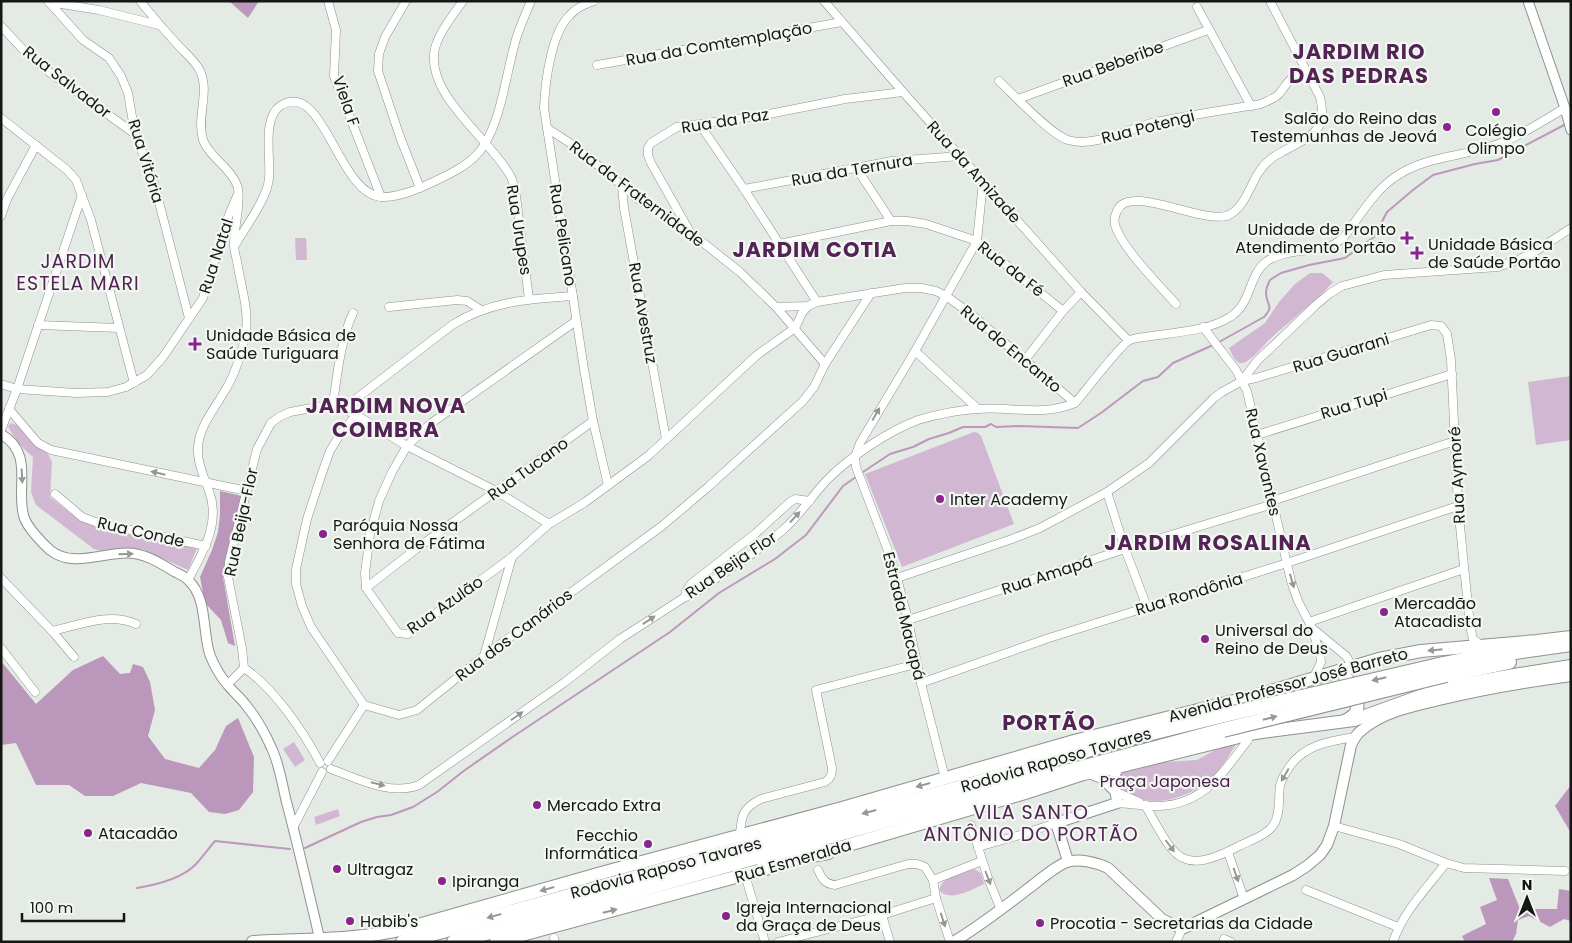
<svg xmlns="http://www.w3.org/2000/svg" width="1572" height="943" font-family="Poppins,sans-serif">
  <rect width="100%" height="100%" fill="#e4eae4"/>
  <g fill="#d2b7d3">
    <polygon points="295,238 306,238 307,260 296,260"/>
    <path d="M1310,273H1322L1333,282C1314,304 1290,320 1269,340C1262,347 1249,365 1239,363L1234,358L1229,348L1265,323L1279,302L1295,284Z"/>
    <polygon points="1571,376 1571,440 1536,445 1528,382"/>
    <path d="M11,423L17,425L34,445L47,452L52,462L50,497L80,521L116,532L197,548L188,570L142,549L105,552L94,549L36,505L31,492L33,457C23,449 13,437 8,426Z"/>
    <polygon points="974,432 978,433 981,436 1014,524 902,567 865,474"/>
    <path d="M1238,741C1229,755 1221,771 1208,781C1184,801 1138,813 1117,783L1118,776L1125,772L1132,771L1164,762L1197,760L1226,744Z"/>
    <polygon points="294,742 305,760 295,767 283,749"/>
    <polygon points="338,809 340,816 316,825 314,817"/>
    <path d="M974,869L981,873L984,884C972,889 950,903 939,890C945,874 959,872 974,869Z"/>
  </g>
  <g fill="#ba97bb">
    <polygon points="220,491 242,496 223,577 235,646 228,643 221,620 205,603 200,577 212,550 218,532 220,515"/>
    <polygon points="103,656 120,674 130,673 133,664 143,667 150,682 155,710 148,736 165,759 199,768 215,750 226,726 238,718 254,757 253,792 239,810 225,814 209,812 191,793 141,783 113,796 85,796 69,785 36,785 16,743 1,745 1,661 36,704 73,670"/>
    <polygon points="1571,785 1571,833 1555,806"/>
    <polygon points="1489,878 1508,879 1520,909 1557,909 1559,889 1571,891 1571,921 1564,919 1550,927 1529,916 1518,920 1516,934 1512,942 1465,942 1462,936 1486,924 1480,907 1497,900"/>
  </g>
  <polygon fill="#bc99bc" points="229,1 259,1 248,18"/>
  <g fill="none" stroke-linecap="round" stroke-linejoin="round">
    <g stroke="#bc99bc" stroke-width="2">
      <path d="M1219,342L1264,317C1275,305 1266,305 1266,293C1266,290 1268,284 1270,280L1281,273L1309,265L1345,258L1374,237L1387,212L1413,190L1433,175L1475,164L1498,160L1566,124"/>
      <polyline points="860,474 890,454 913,447 929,439 949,433 963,427 985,427 991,424 996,427 1019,426 1078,428 1101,413 1143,381 1158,377 1173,363 1213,345"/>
      <polyline points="305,848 361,822 377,817 391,815 413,807 437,792 465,770 511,738 670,632 719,593 775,559 806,535 843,486 856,477"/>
      <path d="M137,888C155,885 181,879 195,865C202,858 208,849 215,841L290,849"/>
    </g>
    <defs>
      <g id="minor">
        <polyline points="48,1 83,40 109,58 121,76 128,93 135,134 153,179 189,318"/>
        <path d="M140,1C152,16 164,30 177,44C184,52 194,60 199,69C211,90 196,116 203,140C210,158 230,167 237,185C242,197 234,229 234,244C234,252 237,259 238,267C242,290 250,314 245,338C241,354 236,372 227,387C218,404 203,421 199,440C195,459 203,474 209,491C221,523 203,552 188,580"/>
        <polyline points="328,1 336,30 334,76 381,197"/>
        <polyline points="406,1 385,37 379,54 378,71 400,137 420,188"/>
        <path d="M463,1C453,15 440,31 435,48C424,95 491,139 511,177C514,183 514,190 516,196L529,299"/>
        <path d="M594,1C585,4 576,8 570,15C551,33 545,83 544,108L584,369L593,421L608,485"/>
        <polyline points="824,1 903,92 1081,292 1128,340"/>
        <polyline points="49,2 99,10 159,25"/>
        <polyline points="1197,7 1251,106"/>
        <polyline points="1,26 29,56 49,72 135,134"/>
        <polyline points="597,65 842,22"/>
        <path d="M999,81C1013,94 1051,135 1068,140C1093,148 1128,129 1152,123C1188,115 1225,110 1261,104C1267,101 1274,99 1279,94C1290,80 1289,76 1308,72"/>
        <polyline points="1018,99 1208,30"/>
        <polyline points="1,118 67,170 76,180 91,220 134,383"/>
        <polyline points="700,125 744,189 817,302"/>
        <polyline points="547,128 576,147 638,199 691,233 740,272 776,307 808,306 817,302 905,288 921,288 936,291 946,296 971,314 1075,403"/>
        <polyline points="857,169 891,221"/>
        <polyline points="622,186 624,208 666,439"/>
        <polyline points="744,189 892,161 961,156"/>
        <polyline points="1,216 7,199 36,145"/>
        <polyline points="690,232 651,163 648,155 648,148 651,143 677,127 759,116 845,99 903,92"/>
        <polyline points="779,244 891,221 907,221 926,224 977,241 1063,311"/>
        <path d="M235,245C245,228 268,197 269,178C271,159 262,118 280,106C324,77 338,197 383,197C400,197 418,189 433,182C450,174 468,166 480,151C502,123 506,70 517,36C521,24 526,13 531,1"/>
        <path d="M1176,304C1159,285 1122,248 1115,225C1114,221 1115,215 1117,211C1128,182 1205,226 1229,215C1244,207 1249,189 1257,175C1263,165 1271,157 1282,152C1308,137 1329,133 1320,97L1270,1"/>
        <polyline points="389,307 457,300 467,301 481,310"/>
        <polyline points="776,307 825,364"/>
        <polyline points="576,321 430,424 407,446 392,472 379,501 370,534 365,573 366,588 398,633 408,634 512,557 549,524 584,503 648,456 757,355 795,328 802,313 808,306"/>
        <polyline points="38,325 119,328"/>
        <polyline points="1203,327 1236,370 1247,391 1291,581 1298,601 1312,628 1320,654 1321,662 1313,679"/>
        <polyline points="915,351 978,409"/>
        <polyline points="1025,360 1063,311 1081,292"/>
        <polyline points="1242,381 1256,378 1431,325 1441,326 1447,334 1451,360 1458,506 1470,626 1473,639 1482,646"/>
        <polyline points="1,384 17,389 76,393 108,392 126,387 147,375 163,357 203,298 228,217 237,196"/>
        <path d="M333,404C337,376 341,338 353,313"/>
        <path d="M344,408L452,325C490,301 529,299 573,296"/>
        <polyline points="9,409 38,443 51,450 247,491"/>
        <polyline points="356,415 339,436 330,451 322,473 307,519 296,569 296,584 302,606 311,627 364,705 399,715 417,710 484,656 662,526 708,487 802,402 814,387 825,364 871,293"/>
        <polyline points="1,430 17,389 82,195"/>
        <polyline points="1257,435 1452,374"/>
        <polyline points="1107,492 1125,549 1147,607"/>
        <polyline points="55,494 82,517 98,523 206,546"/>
        <polyline points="1272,501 1455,441"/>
        <polyline points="1,578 52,631 74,657"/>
        <polyline points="897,578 1012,539 1040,528 1107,492 1149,463 1214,398 1222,392 1242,381 1257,361 1316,305 1329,294 1342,286 1384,275 1498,267 1518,260 1536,251 1571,228"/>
        <polyline points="366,588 416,549 593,421"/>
        <polyline points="685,597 686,591 691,584 756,533 790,502 795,499 810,501"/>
        <polyline points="908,620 1125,549 1273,504"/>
        <polyline points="1309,622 1464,569"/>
        <polyline points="1312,628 1346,656 1352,666"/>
        <path d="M52,631C80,625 108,612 136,624"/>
        <polyline points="1,648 35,692"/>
        <polyline points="484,656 512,557"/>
        <polyline points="921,683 1049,638 1287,563 1458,506"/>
        <polyline points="227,685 244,668"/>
        <polyline points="328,761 364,705"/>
        <path d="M320,763C304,732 273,687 244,668L242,648L228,577L229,562L257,449L271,423L279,417L290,412L333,404L356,415L407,446L496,491L549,524"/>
        <path d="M331,769C358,779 391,796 419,785L565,682L620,639L685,597L695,593C724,572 757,553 784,529C801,514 813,494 829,478C851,456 889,431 918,420C935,415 959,410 977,409C1011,406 1041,417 1075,403C1083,394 1123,342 1130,340C1137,337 1145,337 1152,336C1177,332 1208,331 1230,317C1252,304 1248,275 1267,261C1284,250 1308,252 1327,247C1333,246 1338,242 1343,238C1359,218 1373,192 1395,177C1422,158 1455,157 1486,148C1513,141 1541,122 1565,108"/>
        <polyline points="945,778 921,683 908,620 897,578 890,556 856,467 855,457 860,443 915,351 977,241 983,182"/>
        <polyline points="1116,792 1139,802"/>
        <path d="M1117,803C1131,804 1145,806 1159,806C1205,804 1223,772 1248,740"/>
        <path d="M1145,805C1174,855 1178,878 1239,846C1251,840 1268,835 1274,824C1281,813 1278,798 1280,786C1281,779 1285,774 1288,769C1303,745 1329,741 1355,737"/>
        <polyline points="971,825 988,878 1001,910"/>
        <polyline points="294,826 322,772"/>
        <polyline points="1334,826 1399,844 1446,863 1464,868 1565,871"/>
        <path d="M740,836C741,817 742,808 761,799L825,782C831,778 832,775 832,768L816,690L916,664"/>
        <polyline points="978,847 1020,835 1056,823"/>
        <polyline points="1228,852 1244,899"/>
        <path d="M818,870C822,879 825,884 835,885L908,864H917L925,867L933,880L936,898L950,942"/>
        <polyline points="745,875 765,942"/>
        <polyline points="933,880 982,861"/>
        <polyline points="1306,890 1398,927"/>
        <polyline points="882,915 890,942"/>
        <polyline points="554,938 555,942"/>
        <polyline points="1224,939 1231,942"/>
        <polyline points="778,942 882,915 936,898"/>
        <polyline points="1176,942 1182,929"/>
        <path d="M1393,942C1403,912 1427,888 1446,863"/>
      </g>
      <g id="tertiary">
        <polyline points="1528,1 1565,108 1571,130"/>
        <path d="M1,434C35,454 15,488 24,517C27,527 42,543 50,550C72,568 101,553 127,553C145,553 160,563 175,572C179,574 185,576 188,580C208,598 202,632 210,655C214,665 220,676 227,684C232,691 240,697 245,704C256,717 265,733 272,749C280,766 282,785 287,804C299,849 309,894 320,940"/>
      </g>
      <g id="secondary">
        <polyline points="1089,773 1102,778 1116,792"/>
        <path d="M1068,861L1056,823L1117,803C1116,788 1111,782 1118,767"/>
        <path d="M953,942C980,926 1004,907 1029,888C1040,880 1055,866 1067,862C1079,858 1098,863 1108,868L1162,919L1182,929L1293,875L1307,866L1320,855L1327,845L1334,826L1351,745C1354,739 1356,734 1362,730C1383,712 1413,706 1439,700C1483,689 1526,682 1571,676"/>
      </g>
      <g id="trunk">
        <path d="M1339,671C1349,678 1363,702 1355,714C1352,717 1348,719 1345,721"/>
        <polyline points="818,854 1025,793 1083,774 1118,767 1255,733 1354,720 1434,691 1458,685 1520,674 1571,666"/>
        <path d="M253,942C303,939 354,941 404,929L605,872L842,808L1074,741L1254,696L1379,659L1421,651L1537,641L1571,637"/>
        <polyline points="496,942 780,865"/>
      </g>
      <g id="motorway">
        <polyline points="1443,664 1474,658 1571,644"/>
        <polyline points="1446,675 1509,662"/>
        <polyline points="764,863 828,852"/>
        <polyline points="311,942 320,940"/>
        <polyline points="403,942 966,786 1111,743 1220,716"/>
        <polyline points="454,942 920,811 1223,730"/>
      </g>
    </defs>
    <use href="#minor" stroke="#8d928d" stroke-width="9"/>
    <use href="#tertiary" stroke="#8d928d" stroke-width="11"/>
    <use href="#secondary" stroke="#8d928d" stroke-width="12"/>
    <use href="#trunk" stroke="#8d928d" stroke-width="14"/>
    <use href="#motorway" stroke="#8d928d" stroke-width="16"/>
    <use href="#minor" stroke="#fff" stroke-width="8"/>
    <use href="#tertiary" stroke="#fff" stroke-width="9"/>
    <use href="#secondary" stroke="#fff" stroke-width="10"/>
    <use href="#trunk" stroke="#fff" stroke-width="12"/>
    <use href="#motorway" stroke="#fff" stroke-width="14"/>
    <defs>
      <g id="motorway-bridge">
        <polyline points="1220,716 1443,664"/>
        <polyline points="1223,730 1446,675"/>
      </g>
    </defs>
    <use href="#motorway-bridge" stroke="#8d928d" stroke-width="16" stroke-linecap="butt"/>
    <use href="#motorway-bridge" stroke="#fff" stroke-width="14"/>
  </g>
  <defs><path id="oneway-solid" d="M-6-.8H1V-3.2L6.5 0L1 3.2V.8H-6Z" transform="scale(1.25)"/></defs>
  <g fill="#969796">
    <use href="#oneway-solid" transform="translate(876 414) rotate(-60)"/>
    <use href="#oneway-solid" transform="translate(158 473) rotate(-167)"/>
    <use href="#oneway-solid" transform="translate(22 476) rotate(87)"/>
    <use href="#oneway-solid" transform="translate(795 517) rotate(-47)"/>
    <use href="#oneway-solid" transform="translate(126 554) rotate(-2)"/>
    <use href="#oneway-solid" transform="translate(1292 581) rotate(74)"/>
    <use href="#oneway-solid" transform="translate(649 620) rotate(-33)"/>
    <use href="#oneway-solid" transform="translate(1435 650) rotate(174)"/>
    <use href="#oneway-solid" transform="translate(1379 679) rotate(167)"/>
    <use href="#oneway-solid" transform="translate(517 716) rotate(-35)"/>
    <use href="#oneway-solid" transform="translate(1270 718) rotate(-14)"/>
    <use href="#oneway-solid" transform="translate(1285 775) rotate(120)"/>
    <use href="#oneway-solid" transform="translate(378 784) rotate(14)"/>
    <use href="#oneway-solid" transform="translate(923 785) rotate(164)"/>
    <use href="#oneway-solid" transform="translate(869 812) rotate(165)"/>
    <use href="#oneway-solid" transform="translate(1170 846) rotate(53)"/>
    <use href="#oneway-solid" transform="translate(1236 875) rotate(70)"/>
    <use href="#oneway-solid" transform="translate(988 878) rotate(69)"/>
    <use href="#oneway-solid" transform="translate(547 889) rotate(164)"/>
    <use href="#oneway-solid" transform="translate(610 911) rotate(-14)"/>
    <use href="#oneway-solid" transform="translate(494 916) rotate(164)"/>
    <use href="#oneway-solid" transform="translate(943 920) rotate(72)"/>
  </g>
  <g fill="#88248d" stroke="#f2f7f1" stroke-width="2">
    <circle cx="1496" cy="112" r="5"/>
    <circle cx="1447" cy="127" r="5"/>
    <path d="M1404.5 230.5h5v5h5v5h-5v5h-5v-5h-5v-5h5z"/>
    <path d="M1414.5 245.5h5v5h5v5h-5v5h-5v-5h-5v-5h5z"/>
    <path d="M192.5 336.5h5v5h5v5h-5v5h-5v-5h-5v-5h5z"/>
    <circle cx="940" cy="499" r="5"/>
    <circle cx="323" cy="534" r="5"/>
    <circle cx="1384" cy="612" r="5"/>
    <circle cx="1205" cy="639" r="5"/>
    <circle cx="537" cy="805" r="5"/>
    <circle cx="88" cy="833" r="5"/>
    <circle cx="648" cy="844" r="5"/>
    <circle cx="337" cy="869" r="5"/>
    <circle cx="442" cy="881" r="5"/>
    <circle cx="726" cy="916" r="5"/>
    <circle cx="350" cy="921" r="5"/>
    <circle cx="1040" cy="923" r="5"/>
  </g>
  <g text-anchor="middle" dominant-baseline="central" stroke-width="4.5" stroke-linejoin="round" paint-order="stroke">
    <g font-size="16" fill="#151715" stroke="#f2f7f1">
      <text transform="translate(719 44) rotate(-10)">Rua da Comtemplação</text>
      <text transform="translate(1113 64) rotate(-20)">Rua Beberibe</text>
      <text transform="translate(67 82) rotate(38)">Rua Salvador</text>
      <text transform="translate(346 101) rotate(71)">Viela F</text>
      <text transform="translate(725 121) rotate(-9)">Rua da Paz</text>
      <text transform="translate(1148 127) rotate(-14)">Rua Potengi</text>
      <text transform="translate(146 161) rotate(73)">Rua Vitória</text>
      <text transform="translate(852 170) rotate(-10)">Rua da Ternura</text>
      <text transform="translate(974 172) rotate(48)">Rua da Amizade</text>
      <text transform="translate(637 194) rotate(37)">Rua da Fraternidade</text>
      <text transform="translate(519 230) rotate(81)">Rua Urupes</text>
      <text transform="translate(563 235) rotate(81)">Rua Pelicano</text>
      <text transform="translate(216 256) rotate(-72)">Rua Natal</text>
      <text transform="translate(1011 269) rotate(38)">Rua da Fé</text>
      <text transform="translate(643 313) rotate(80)">Rua Avestruz</text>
      <text transform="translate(1011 349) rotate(40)">Rua do Encanto</text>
      <text transform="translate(1341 353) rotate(-17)">Rua Guarani</text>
      <text transform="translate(1354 404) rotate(-17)">Rua Tupi</text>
      <text transform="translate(1263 462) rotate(77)">Rua Xavantes</text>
      <text transform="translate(528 469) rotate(-36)">Rua Tucano</text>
      <text transform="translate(1457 475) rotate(-93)">Rua Aymoré</text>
      <text transform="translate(241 522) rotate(-78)">Rua Beija-Flor</text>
      <text transform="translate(141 532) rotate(13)">Rua Conde</text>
      <text transform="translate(731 565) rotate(-34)">Rua Beija Flor</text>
      <text transform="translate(1047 575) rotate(-18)">Rua Amapá</text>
      <text transform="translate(1189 594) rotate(-17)">Rua Rondônia</text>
      <text transform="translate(445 605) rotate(-35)">Rua Azulão</text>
      <text transform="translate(904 616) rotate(76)">Estrada Macapá</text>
      <text transform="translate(514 635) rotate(-37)">Rua dos Canários</text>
      <text transform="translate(1288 685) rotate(-15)">Avenida Professor José Barreto</text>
      <text transform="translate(1056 760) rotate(-16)">Rodovia Raposo Tavares</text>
      <text transform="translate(793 861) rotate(-16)">Rua Esmeralda</text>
      <text transform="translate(666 868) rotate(-15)">Rodovia Raposo Tavares</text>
    </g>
    <g font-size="16" fill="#151715" stroke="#f2f7f1" text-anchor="start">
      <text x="1437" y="118" text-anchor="end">Salão do Reino das<tspan x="1437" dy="18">Testemunhas de Jeová</tspan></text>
      <text x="1496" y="130" text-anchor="middle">Colégio<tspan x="1496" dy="18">Olimpo</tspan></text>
      <text x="1396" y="229" text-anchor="end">Unidade de Pronto<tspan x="1396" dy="18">Atendimento Portão</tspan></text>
      <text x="1428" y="244">Unidade Básica<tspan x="1428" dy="18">de Saúde Portão</tspan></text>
      <text x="206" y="335">Unidade Básica de<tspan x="206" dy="18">Saúde Turiguara</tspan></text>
      <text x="950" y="499">Inter Academy</text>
      <text x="333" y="525">Paróquia Nossa<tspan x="333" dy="18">Senhora de Fátima</tspan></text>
      <text x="1394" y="603">Mercadão<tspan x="1394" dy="18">Atacadista</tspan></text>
      <text x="1215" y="630">Universal do<tspan x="1215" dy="18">Reino de Deus</tspan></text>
      <text x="547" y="805">Mercado Extra</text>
      <text x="98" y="833">Atacadão</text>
      <text x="638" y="835" text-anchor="end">Fecchio<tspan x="638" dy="18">Informática</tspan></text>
      <text x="347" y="869">Ultragaz</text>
      <text x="452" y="881">Ipiranga</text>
      <text x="736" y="907">Igreja Internacional<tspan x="736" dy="18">da Graça de Deus</tspan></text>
      <text x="360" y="921">Habib's</text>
      <text x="1050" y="923">Procotia - Secretarias da Cidade</text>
    </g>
    <g font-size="16" fill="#4c204e" stroke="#f2f7f1">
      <text x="1165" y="781">Praça Japonesa</text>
    </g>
    <g font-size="19" letter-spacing="1" fill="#522354" stroke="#f2f7f1">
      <text x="78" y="261">JARDIM<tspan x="78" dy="22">ESTELA MARI</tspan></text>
      <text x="1031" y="812">VILA SANTO<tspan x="1031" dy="22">ANTÔNIO DO PORTÃO</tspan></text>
    </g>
    <g font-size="21" font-weight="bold" letter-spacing="1" fill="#522354" stroke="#f2f7f1">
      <text x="1359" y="51">JARDIM RIO<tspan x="1359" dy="24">DAS PEDRAS</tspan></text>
      <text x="815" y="249">JARDIM COTIA</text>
      <text x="386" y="405">JARDIM NOVA<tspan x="386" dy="24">COIMBRA</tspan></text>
      <text x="1208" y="542">JARDIM ROSALINA</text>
      <text x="1049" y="722">PORTÃO</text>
    </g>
  </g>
  <rect width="1572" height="943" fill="none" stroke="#151715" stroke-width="5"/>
  <g transform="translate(1527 898)" stroke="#f2f7f1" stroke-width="4" paint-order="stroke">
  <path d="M0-4L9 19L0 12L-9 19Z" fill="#151715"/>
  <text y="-8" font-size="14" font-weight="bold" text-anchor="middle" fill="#151715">N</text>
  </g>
  <path d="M22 913v8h102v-8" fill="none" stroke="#151715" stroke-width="2.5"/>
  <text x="30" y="913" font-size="15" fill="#151715" stroke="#f2f7f1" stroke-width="4" paint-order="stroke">100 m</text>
</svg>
